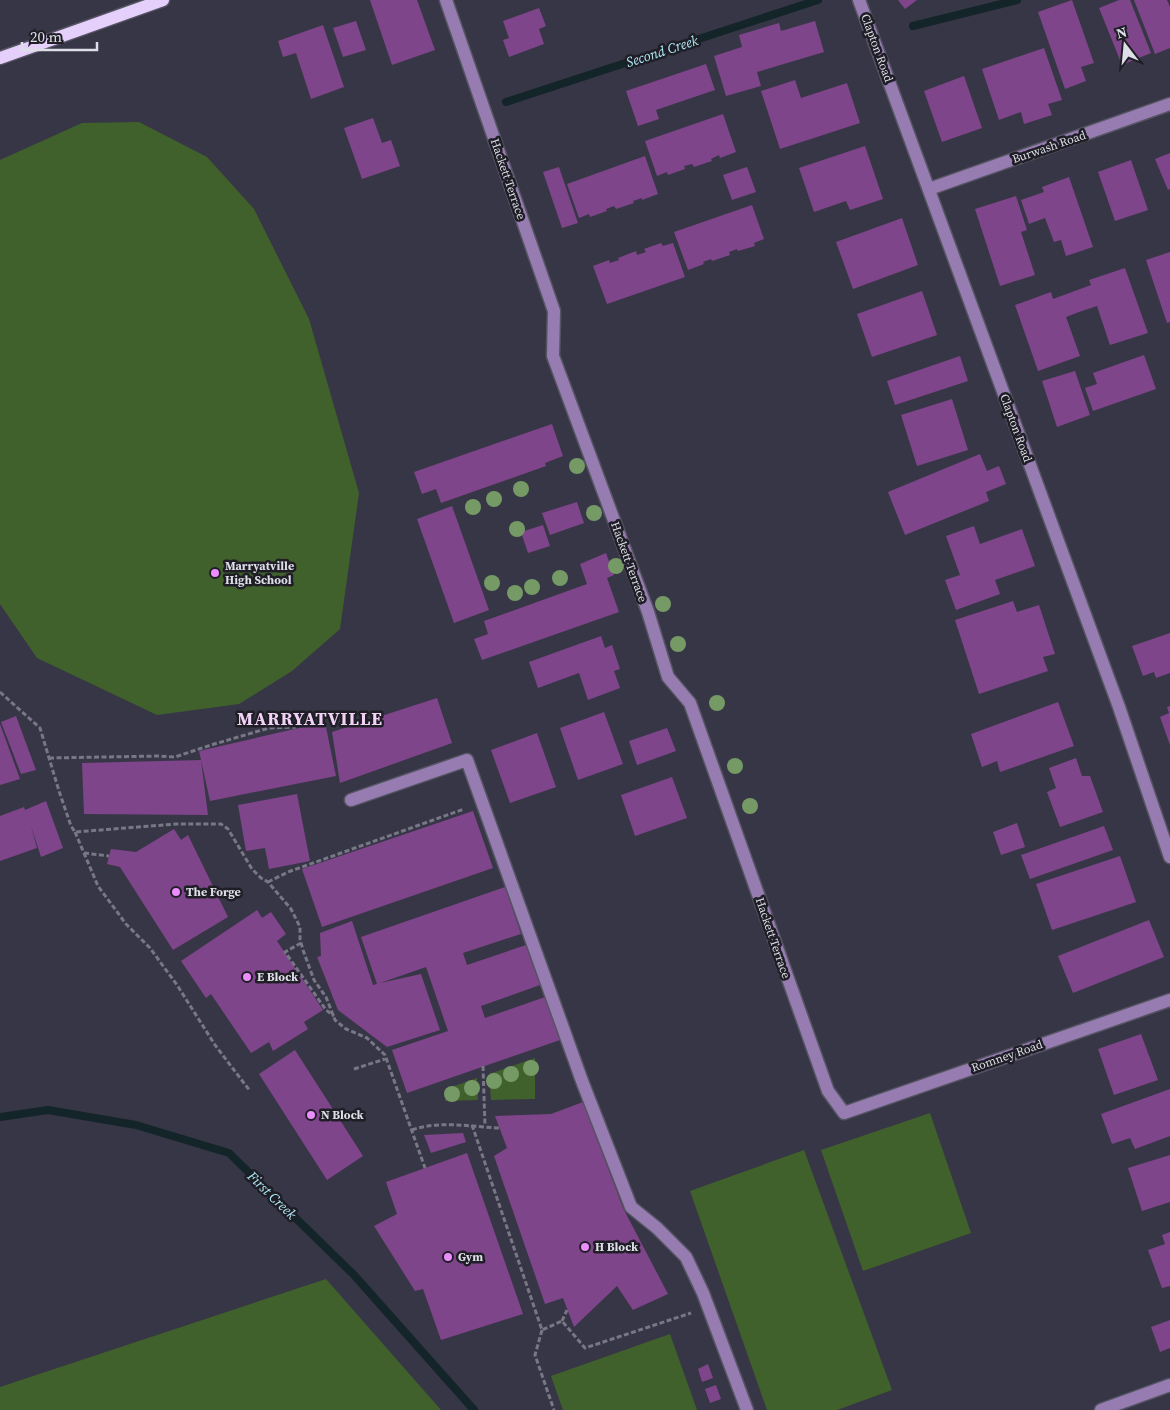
<svg xmlns="http://www.w3.org/2000/svg" width="1170" height="1410" font-family="'Source Serif 4',serif">
  <rect width="100%" height="100%" fill="#373646"/>
  <g fill="#40612b">
    <polygon points="139,122 207,157 254,209 309,319 359,493 340,629 292,671 239,704 157,715 37,658 0,604 0,160 82,123"/>
    <polygon points="535,1058 535,1099 491,1100 489,1074"/>
    <polygon points="477,1078 478,1100 445,1101 446,1089"/>
    <polygon points="930,1113 971,1233 863,1271 821,1150"/>
    <polygon points="804,1150 892,1390 837,1410 767,1410 690,1191"/>
    <polygon points="326,1279 441,1410 0,1410 0,1387"/>
    <polygon points="670,1334 697,1410 563,1410 551,1376"/>
  </g>
  <g fill="none" stroke-linecap="round" stroke-linejoin="round">
    <g stroke="#132529" stroke-width="8">
      <polyline points="913,26 1017,0"/>
      <polyline points="506,102 818,0"/>
      <polyline points="0,1117 48,1110 136,1125 229,1153 354,1275 474,1410"/>
    </g>
  </g>
  <g fill="#7f458a">
    <polygon points="370,0 417,0 435,50 392,65"/>
    <polygon points="898,0 917,0 905,9"/>
    <polygon points="1072,0 1094,63 1081,67 1086,81 1065,89 1038,12"/>
    <polygon points="1119,0 1130,0 1151,53 1122,65 1099,8"/>
    <polygon points="1134,0 1167,0 1170,7 1170,48 1155,54"/>
    <polygon points="539,8 546,26 539,29 544,44 509,57 503,40 509,38 503,21"/>
    <polygon points="356,21 366,50 343,57 333,28"/>
    <polygon points="815,21 824,52 757,72 761,86 726,96 714,56 742,47 739,35 779,23 781,31"/>
    <polygon points="323,25 344,87 311,99 296,53 283,57 278,41"/>
    <polygon points="1044,48 1062,100 1048,104 1052,115 1024,124 1021,112 999,120 982,69"/>
    <polygon points="706,64 715,90 656,110 659,119 638,126 626,91"/>
    <polygon points="964,76 982,128 942,142 924,91"/>
    <polygon points="795,80 801,98 847,83 860,123 780,149 761,91"/>
    <polygon points="723,114 736,152 720,158 719,155 711,159 712,161 694,167 692,164 684,166 685,169 668,175 667,172 657,176 645,141"/>
    <polygon points="373,118 382,143 391,140 400,166 362,179 344,128"/>
    <polygon points="865,146 883,199 850,210 846,201 814,212 799,168"/>
    <polygon points="1170,153 1170,189 1168,190 1155,159"/>
    <polygon points="645,156 658,194 642,200 642,198 633,201 634,203 616,209 614,206 606,209 607,211 590,217 589,214 579,218 567,184"/>
    <polygon points="1131,160 1148,210 1115,221 1098,172"/>
    <polygon points="559,167 578,223 562,228 543,172"/>
    <polygon points="747,167 756,192 732,200 723,175"/>
    <polygon points="1069,177 1093,247 1066,256 1061,240 1054,242 1045,218 1029,224 1021,200 1044,192 1042,187"/>
    <polygon points="1016,196 1027,230 1021,232 1035,275 1000,286 975,209"/>
    <polygon points="752,205 764,239 754,243 755,246 738,251 737,249 729,252 730,255 712,261 711,259 703,262 704,264 688,270 674,232"/>
    <polygon points="902,218 918,265 853,289 836,242"/>
    <polygon points="661,243 663,246 673,243 685,277 607,304 593,266 609,260 610,263 619,260 618,258 636,251 637,255 646,252 644,249"/>
    <polygon points="1170,252 1170,322 1167,323 1146,260"/>
    <polygon points="1125,268 1148,333 1110,345 1097,306 1079,312 1066,317 1080,356 1038,371 1015,305 1051,292 1053,299 1091,285 1089,280"/>
    <polygon points="922,291 937,335 872,357 857,314"/>
    <polygon points="1144,355 1156,389 1093,411 1085,388 1097,384 1093,373"/>
    <polygon points="960,356 968,381 895,405 887,381"/>
    <polygon points="1075,371 1090,415 1057,427 1042,381"/>
    <polygon points="952,399 968,450 917,466 901,415"/>
    <polygon points="552,424 563,456 545,463 546,466 441,503 436,489 422,494 414,472"/>
    <polygon points="980,454 987,471 999,466 1006,484 986,492 989,501 905,535 888,492"/>
    <polygon points="577,502 584,523 550,535 542,513"/>
    <polygon points="452,506 489,610 454,623 417,519"/>
    <polygon points="543,525 550,546 528,553 521,532"/>
    <polygon points="974,526 980,544 1022,529 1035,566 995,580 1000,594 956,610 945,580 960,575 946,536"/>
    <polygon points="606,553 614,575 607,578 619,612 482,660 474,639 488,634 484,621 587,584 580,564"/>
    <polygon points="1013,601 1017,612 1039,605 1055,654 1043,657 1048,671 979,694 955,620"/>
    <polygon points="1170,633 1170,673 1156,678 1154,672 1143,676 1132,646"/>
    <polygon points="601,636 605,648 612,645 620,669 614,671 620,688 588,700 579,673 538,688 529,662"/>
    <polygon points="437,698 452,743 340,783 332,732"/>
    <polygon points="1058,702 1074,746 1000,772 997,761 982,767 971,734"/>
    <polygon points="1170,706 1170,745 1160,717 1169,713 1167,707"/>
    <polygon points="604,712 623,764 578,780 560,728"/>
    <polygon points="16,716 36,770 21,774 1,722"/>
    <polygon points="325,722 336,776 210,801 199,751"/>
    <polygon points="0,724 20,779 0,785"/>
    <polygon points="667,728 676,751 637,765 629,741"/>
    <polygon points="537,733 556,787 510,803 491,750"/>
    <polygon points="1076,758 1082,776 1090,776 1103,812 1060,827 1047,792 1056,788 1049,768"/>
    <polygon points="201,760 208,815 84,814 82,763"/>
    <polygon points="672,777 687,818 635,836 621,795"/>
    <polygon points="297,794 310,861 269,869 265,848 246,851 238,805"/>
    <polygon points="46,801 63,848 41,857 31,826 37,848 0,861 0,816 24,807 25,810"/>
    <polygon points="473,811 493,868 322,927 302,869"/>
    <polygon points="1017,823 1025,847 1001,855 993,832"/>
    <polygon points="1104,826 1113,850 1030,879 1021,855"/>
    <polygon points="174,829 181,840 188,835 228,917 173,950 120,867 107,864 111,849 136,852"/>
    <polygon points="1120,856 1136,902 1052,930 1036,884"/>
    <polygon points="505,887 521,934 463,953 467,965 526,945 540,985 481,1006 485,1018 545,997 560,1040 407,1093 392,1050 448,1031 426,967 380,983 421,974 440,1030 387,1047 338,1010 317,957 321,956 320,933 352,921 373,985 377,984 361,937"/>
    <polygon points="257,910 262,918 271,912 286,934 277,941 323,1010 304,1022 308,1029 273,1051 269,1042 251,1053 211,994 206,998 181,961"/>
    <polygon points="1149,920 1164,957 1073,993 1058,956"/>
    <polygon points="1141,1034 1158,1080 1114,1095 1098,1049"/>
    <polygon points="295,1050 363,1156 327,1180 259,1074"/>
    <polygon points="1170,1089 1170,1136 1135,1149 1130,1138 1112,1144 1101,1114"/>
    <polygon points="583,1102 623,1208 668,1294 633,1310 617,1286 574,1327 563,1298 545,1304 494,1156 507,1148 495,1116 551,1114"/>
    <polygon points="463,1133 466,1142 431,1153 424,1135"/>
    <polygon points="467,1153 523,1314 441,1340 423,1289 415,1291 374,1226 397,1214 386,1182"/>
    <polygon points="1170,1155 1170,1202 1142,1211 1128,1168"/>
    <polygon points="1170,1232 1170,1286 1162,1288 1148,1250 1165,1244 1162,1235"/>
    <polygon points="1170,1320 1170,1348 1160,1352 1151,1327"/>
    <polygon points="708,1364 713,1378 702,1382 698,1369"/>
    <polygon points="716,1385 721,1399 710,1403 705,1389"/>
  </g>
  <g fill="none" stroke-linecap="round" stroke-linejoin="round">
    <defs>
      <g id="minor">
        <polyline points="446,0 554,311 553,356 648,612 668,677 690,703 828,1091 844,1113 1170,1000"/>
        <polyline points="859,0 1119,707 1170,857"/>
        <polyline points="929,189 1170,104"/>
        <polyline points="351,800 467,760 582,1081 631,1207 657,1228 686,1257 703,1293 747,1410"/>
        <polyline points="1101,1410 1170,1385"/>
      </g>
      <polyline id="major" points="0,58 163,0"/>
    </defs>
    <use href="#minor" stroke="#555463" stroke-width="15"/>
    <use href="#major" stroke="#555463" stroke-width="15"/>
    <g stroke="#787785" stroke-width="3" stroke-dasharray="5 2.5" stroke-linecap="butt">
      <polyline points="0,692 40,728 59,791 71,826 75,832 176,824 221,824 228,829 252,869 261,878 268,882 291,909 300,927 300,939 303,950 314,980 326,997 335,1020 346,1029 367,1038 385,1055 425,1168"/>
      <polyline points="49,758 159,756 175,757 211,745 269,728 296,727"/>
      <polyline points="75,832 98,886 126,924 150,948 177,985 215,1045 250,1091"/>
      <polyline points="84,853 109,856"/>
      <polyline points="268,882 288,872 464,809"/>
      <polyline points="301,943 285,952 326,1010 334,1016"/>
      <polyline points="483,1066 485,1126"/>
      <polyline points="354,1069 385,1059"/>
      <polyline points="472,1125 542,1330 562,1321 585,1348 691,1313"/>
      <path d="M412,1130C439,1120 471,1127 500,1128"/>
      <polyline points="562,1321 567,1310"/>
      <polyline points="542,1330 535,1355 554,1410"/>
    </g>
    <use href="#minor" stroke="#967cb0" stroke-width="12"/>
    <use href="#major" stroke="#e5cffb" stroke-width="12"/>
  </g>
  <g fill="#769a66">
    <circle cx="577" cy="466" r="8"/>
    <circle cx="521" cy="489" r="8"/>
    <circle cx="494" cy="499" r="8"/>
    <circle cx="473" cy="507" r="8"/>
    <circle cx="594" cy="513" r="8"/>
    <circle cx="517" cy="529" r="8"/>
    <circle cx="616" cy="566" r="8"/>
    <circle cx="560" cy="578" r="8"/>
    <circle cx="492" cy="583" r="8"/>
    <circle cx="532" cy="587" r="8"/>
    <circle cx="515" cy="593" r="8"/>
    <circle cx="663" cy="604" r="8"/>
    <circle cx="678" cy="644" r="8"/>
    <circle cx="717" cy="703" r="8"/>
    <circle cx="735" cy="766" r="8"/>
    <circle cx="750" cy="806" r="8"/>
    <circle cx="531" cy="1068" r="8"/>
    <circle cx="511" cy="1074" r="8"/>
    <circle cx="494" cy="1081" r="8"/>
    <circle cx="472" cy="1088" r="8"/>
    <circle cx="452" cy="1094" r="8"/>
  </g>
  <g fill="#eb8dfc" stroke="#1f1e26" stroke-width="2">
    <circle cx="215" cy="573" r="5"/>
    <circle cx="176" cy="892" r="5"/>
    <circle cx="247" cy="977" r="5"/>
    <circle cx="311" cy="1115" r="5"/>
    <circle cx="585" cy="1247" r="5"/>
    <circle cx="448" cy="1257" r="5"/>
  </g>
  <g text-anchor="middle" dominant-baseline="central" stroke-width="5" stroke-linejoin="round" paint-order="stroke">
    <g font-size="12" fill="#dedee8" stroke="#1f1e26">
      <text transform="translate(877 48) rotate(70)">Clapton Road</text>
      <text transform="translate(1049 147) rotate(-19)">Burwash Road</text>
      <text transform="translate(508 179) rotate(71)">Hackett Terrace</text>
      <text transform="translate(1016 428) rotate(70)">Clapton Road</text>
      <text transform="translate(629 562) rotate(70)">Hackett Terrace</text>
      <text transform="translate(773 938) rotate(71)">Hackett Terrace</text>
      <text transform="translate(1007 1056) rotate(-19)">Romney Road</text>
    </g>
    <g font-size="12" font-weight="bold" fill="#dedee8" stroke="#1f1e26" text-anchor="start">
      <text x="225" y="566">Marryatville<tspan x="225" dy="14">High School</tspan></text>
      <text x="186" y="892">The Forge</text>
      <text x="257" y="977">E Block</text>
      <text x="321" y="1115">N Block</text>
      <text x="595" y="1247">H Block</text>
      <text x="458" y="1257">Gym</text>
    </g>
    <g font-size="14" font-style="italic" fill="#afeaf7" stroke="#1f1e26">
      <text transform="translate(662 51) rotate(-18)">Second Creek</text>
      <text transform="translate(272 1195) rotate(44)">First Creek</text>
    </g>
    <g font-size="18" font-weight="bold" letter-spacing="1" fill="#f2d3f7" stroke="#1f1e26">
      <text x="310" y="718">MARRYATVILLE</text>
    </g>
  </g>
  <g transform="translate(1125 45) rotate(344)" stroke="#1f1e26" stroke-width="4" paint-order="stroke">
  <path d="M0-4L9 19L0 12L-9 19Z" fill="#dedee8"/>
  <text y="-8" font-size="14" font-weight="bold" text-anchor="middle" fill="#dedee8">N</text>
  </g>
  <path d="M22 42v8h75v-8" fill="none" stroke="#dedee8" stroke-width="2.5"/>
  <text x="30" y="42" font-size="15" fill="#dedee8" stroke="#1f1e26" stroke-width="4" paint-order="stroke">20 m</text>
</svg>
